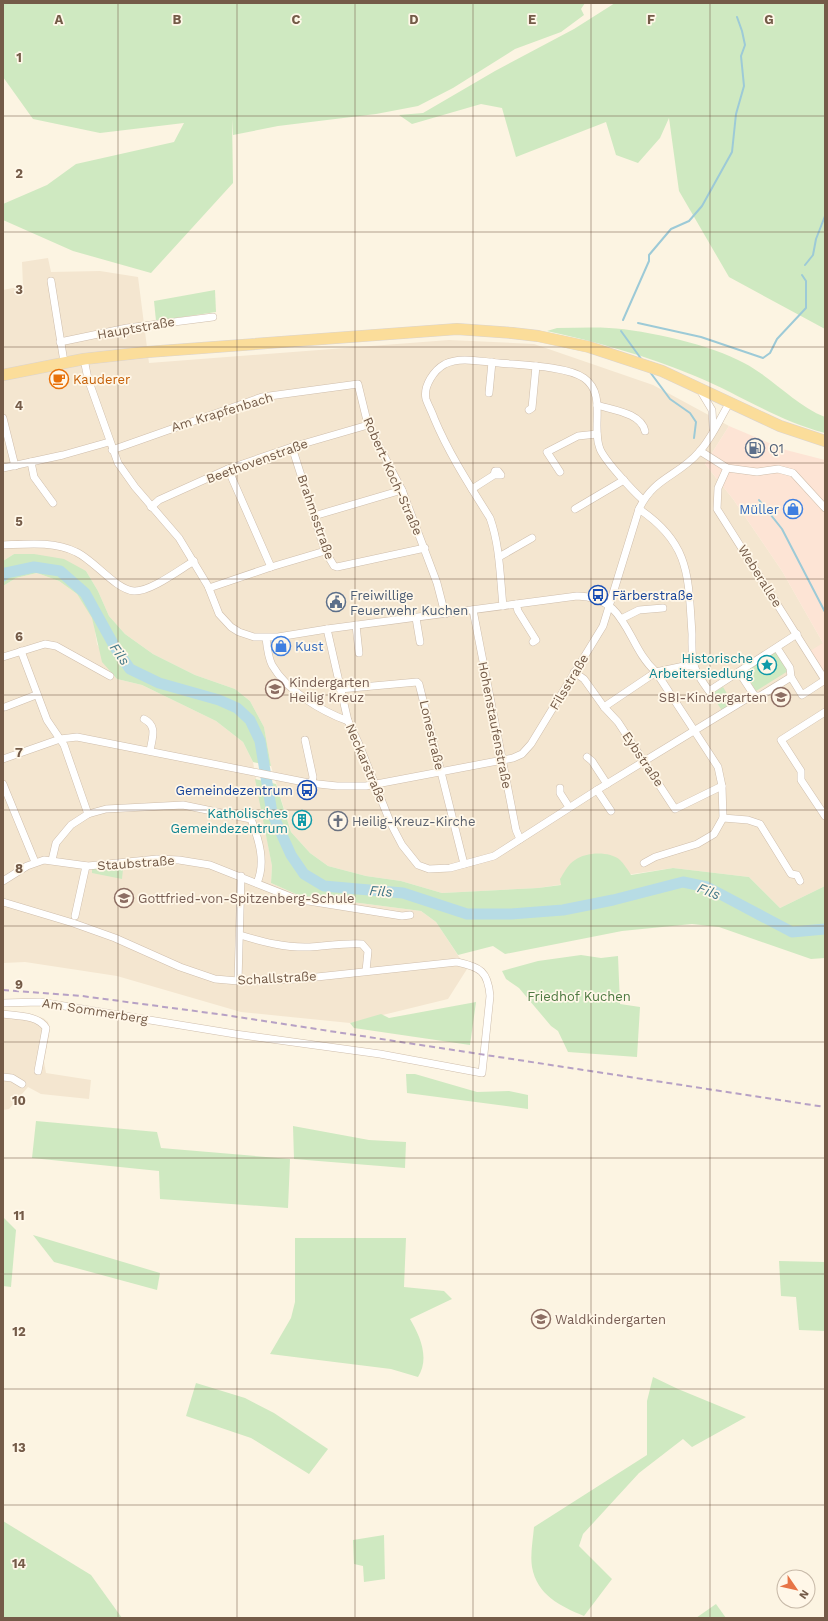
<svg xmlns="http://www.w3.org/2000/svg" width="828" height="1621" font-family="'Work Sans',sans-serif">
  <rect width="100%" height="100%" fill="#fcf4e2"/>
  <g fill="#f4e6d0">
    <polygon points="48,258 51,272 100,271 138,277 149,363 449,340 534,344 653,385 729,426 705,464 733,499 782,571 823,643 825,674 825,886 780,908 749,877 673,868 538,888 442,893 401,881 366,876 328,866 310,853 291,832 271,766 264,727 250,701 235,689 195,675 153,654 125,634 109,616 98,591 86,571 14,554 3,561 3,290 23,286 22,262"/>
    <polygon points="37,573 59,581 77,594 93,618 97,644 117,679 142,685 216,721 243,742 253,762 272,866 271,883 298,895 421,911 436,922 467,969 448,999 350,1023 241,1012 117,976 25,962 3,963 3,586 16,578"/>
    <polygon points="3,1010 43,1018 48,1022 50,1030 44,1062 46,1073 91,1080 89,1099 41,1094 28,1087 9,1109 3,1110"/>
  </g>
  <polygon fill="#fde4d5" points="729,426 786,450 825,460 825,674 810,651 823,643 782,571 733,499 705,464"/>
  <g fill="#cfe9c1">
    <polygon points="3,3 585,3 581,9 584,15 561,32 515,49 453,88 418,106 376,114 278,126 233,135 232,119 233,183 151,273 73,251 3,220 3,204 47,185 76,164 174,142 184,123 100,133 33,119 3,77"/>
    <polygon points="615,3 825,3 825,329 729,277 679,191 669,118 660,138 638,163 616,155 606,122 516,157 502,108 481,104 412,124 399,115 423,113 495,71 574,29"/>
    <polygon points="215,290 216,312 156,321 154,301"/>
    <path d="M557,328C574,328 592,327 609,328C646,330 712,345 744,363C773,378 795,405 825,417V433C778,421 739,394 695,376C647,356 597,342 547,331Z"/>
    <polygon points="14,554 34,554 64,559 86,571 98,591 109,616 125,634 153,654 195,675 235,689 250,701 264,727 271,766 253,762 243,742 216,721 142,685 117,679 102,662 92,618 77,594 59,581 37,573 16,578 3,586 3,561"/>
    <polygon points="776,652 788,671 756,691 744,672"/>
    <polygon points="723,687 734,705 723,712 711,694"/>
    <path d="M255,779L276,784L291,832L310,853L328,866L366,876L401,881L442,893L538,888L561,885L560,879C564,873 568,864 575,860C586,852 609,851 620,860C624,864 628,870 631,875L673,868L749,877L780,908L825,886V958L811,959L719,927L692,924L622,931L505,954L493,946L458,955L436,922L421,911L298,895L271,883L272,866Z"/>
    <polygon points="92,869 123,869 122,879 92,873"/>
    <polygon points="581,955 601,958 618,956 620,1004 640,1007 637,1057 568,1052 558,1031 551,1026 519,988 506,979 502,971 538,961"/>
    <polygon points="476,1002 470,1045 354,1028 350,1023 381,1014 389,1018"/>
    <polygon points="406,1074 415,1074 477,1092 509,1091 528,1095 528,1109 407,1093"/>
    <polygon points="36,1121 157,1132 161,1148 290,1159 288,1208 160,1199 159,1171 32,1158"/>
    <polygon points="293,1126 369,1140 406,1142 405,1168 294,1159"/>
    <polygon points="3,1217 16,1230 11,1287 3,1286"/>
    <polygon points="33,1235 160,1273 157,1290 54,1262"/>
    <path d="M295,1238H406L404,1287L444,1291L452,1299L410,1319C420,1336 430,1358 418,1377L391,1369L270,1354L291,1318L295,1302Z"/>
    <polygon points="779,1261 825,1262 825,1331 799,1330 796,1297 781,1296"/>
    <path d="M653,1377L678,1389L746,1417L692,1447L683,1439L639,1473L583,1534L579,1546L612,1579L584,1616C560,1606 537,1595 532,1567C530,1555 533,1539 534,1527L647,1455V1401Z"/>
    <polygon points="196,1383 245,1398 274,1413 328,1449 309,1474 251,1438 186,1416"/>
    <polygon points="3,1521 91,1575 122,1618 3,1618"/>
    <polygon points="384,1535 385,1579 364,1582 363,1566 354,1564 353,1540"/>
    <polygon points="716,1604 726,1618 696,1618"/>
  </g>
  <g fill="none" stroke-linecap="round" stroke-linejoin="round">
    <g stroke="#9dcad7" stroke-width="2">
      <polyline points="805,265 813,255 816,239 825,216"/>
      <polyline points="623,320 649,261 649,255 671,229 689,221 702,206 732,152 736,114 744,86 741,56 745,45 742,31 737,17"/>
      <polyline points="638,323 701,337 763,358 770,353 777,339 806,308 806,281 802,275"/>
      <polyline points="621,331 642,360"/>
      <polyline points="650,372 670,399 690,413 696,422 694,438"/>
      <polyline points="759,500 782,529 825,612"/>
    </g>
    <polyline stroke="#b7dce5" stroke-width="11" points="3,576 6,573 34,567 60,571 85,593 116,649 130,669 159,683 219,700 237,708 250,720 260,741 272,813 291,855 304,874 324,886 403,893 467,914 511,914 563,910 613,900 683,882 707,887 792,932 825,929"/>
    <defs>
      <g id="street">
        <polyline points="51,281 64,362"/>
        <polyline points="60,342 127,328 213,317"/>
        <path d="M84,359L88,379L118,463L135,487L179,538L208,586L219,614L231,627L239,632L254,637H278L327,629L577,596C629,597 625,644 656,672L718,767L722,786L723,818L714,834L697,844L655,857L644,863"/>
        <polyline points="700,390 712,410 713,428"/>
        <polyline points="489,393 492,362"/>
        <path d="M597,405C613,410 641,413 645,431"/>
        <polyline points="529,410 532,408 536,366"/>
        <polyline points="3,418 15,466"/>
        <polyline points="292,447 325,551 334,566 337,567 425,548"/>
        <polyline points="112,450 262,397 358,384 368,425 402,490 437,583 445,614"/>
        <polyline points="700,451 727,468 757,472 778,469 793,473 825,508"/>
        <polyline points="31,462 34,477 53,503"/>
        <polyline points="3,468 63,455 109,442"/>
        <polyline points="727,468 718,488 717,509 825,680 802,695 791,677 790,668 777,648"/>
        <polyline points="228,469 271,567"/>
        <polyline points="560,472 547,452 578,436 597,434"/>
        <polyline points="472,489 494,475 501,475 498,471 495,471 494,475"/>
        <polyline points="151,507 159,500 228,469 292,447 368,425"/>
        <polyline points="575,509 624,480"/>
        <path d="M639,509C691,544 688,577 692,634C692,644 691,659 695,668C698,676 704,684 709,691L797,634"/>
        <polyline points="314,516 402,490"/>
        <path d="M3,545C27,544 54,541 76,552C94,560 116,590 134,591C150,592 179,570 194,561"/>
        <polyline points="499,557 532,538"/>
        <polyline points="209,588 271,567 325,551"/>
        <polyline points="516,604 518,611 536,640 533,642"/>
        <path d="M503,606C500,577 500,546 490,518C470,486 449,454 434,418C432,412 428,405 426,399C423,386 434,370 445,364C461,356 482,362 499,363C520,365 567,366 584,378C607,394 591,427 600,449C605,461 633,491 643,500"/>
        <polyline points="473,610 516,830 520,839"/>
        <polyline points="416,618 420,642"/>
        <polyline points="621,619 639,610 663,608"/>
        <polyline points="356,625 359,653"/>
        <polyline points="327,629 348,721 358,742 391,824 402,845 418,865 429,869 450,868 494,856 597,790 751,696 760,696 791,677"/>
        <path d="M266,638C267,647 268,657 272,665C287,691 321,711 348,721"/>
        <polyline points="21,651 47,720 64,745 88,814"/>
        <polyline points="3,657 45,644 56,646 110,676"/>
        <polyline points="574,672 584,679 604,707 618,722 675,809 722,786"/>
        <polyline points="739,672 754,695"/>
        <polyline points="340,689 417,682 419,684 464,864"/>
        <polyline points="5,707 36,695"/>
        <polyline points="604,707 656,672 684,666 694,666"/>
        <polyline points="825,712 781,740 801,771 801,780 825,816"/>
        <path d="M144,719C158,726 152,738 150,751"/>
        <polyline points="305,740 313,777 312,783"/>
        <polyline points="587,757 592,761 607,784"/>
        <path d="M3,759L60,739L77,737L309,783L337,786H366L513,758L522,754L531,744L603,626L639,509C654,477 679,476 699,452C712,438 720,418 730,402"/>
        <polyline points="3,784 35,862"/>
        <polyline points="560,788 560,793 569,807"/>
        <polyline points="597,790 611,811"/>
        <polyline points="723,818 748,820 760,824 791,874 797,875 800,881"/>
        <path d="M52,860L56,843L71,825L88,814L106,809L183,805L251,819C259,840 266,862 257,883"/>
        <polyline points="3,881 27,866 44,860 88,866 157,859 179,860 210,865 296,899 402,916 410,915"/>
        <path d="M3,902L73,923L115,938L180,967L215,979L238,981L298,979L457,962C480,967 488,971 490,996L482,1073L380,1054L235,1034L40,1002L3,1003"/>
        <polyline points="75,916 86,866"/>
        <path d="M240,935C263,942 286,948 310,947C327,946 344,943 362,944L368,951L366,971"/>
        <polyline points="238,981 241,876"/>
        <path d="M3,1014C17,1016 38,1015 46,1028L38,1071"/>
        <polyline points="3,1077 12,1078 22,1084"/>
      </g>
      <polyline id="primary" points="3,375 84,359 147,352 457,329 512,333 538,336 589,347 662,371 780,426 825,441"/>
    </defs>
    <use href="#street" stroke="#cfbeac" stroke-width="8"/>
    <use href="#primary" stroke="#dbd4cf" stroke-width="12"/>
    <use href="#street" stroke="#fff" stroke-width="7"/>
    <use href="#primary" stroke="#fbdd9a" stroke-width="11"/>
    <polyline stroke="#b7a1c5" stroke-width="2" stroke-dasharray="6 4" stroke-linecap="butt" points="3,990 82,996 225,1015 825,1107"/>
  </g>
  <path fill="none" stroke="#745b48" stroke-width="1" stroke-opacity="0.55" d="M118,3V1618M237,3V1618M355,3V1618M473,3V1618M591,3V1618M710,3V1618M3,116H825M3,232H825M3,347H825M3,463H825M3,579H825M3,695H825M3,810H825M3,926H825M3,1042H825M3,1158H825M3,1274H825M3,1389H825M3,1505H825"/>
  <defs>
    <symbol id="cafe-ring" viewBox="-11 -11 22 22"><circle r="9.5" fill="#fff7e8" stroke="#e8710a" stroke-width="1.5"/><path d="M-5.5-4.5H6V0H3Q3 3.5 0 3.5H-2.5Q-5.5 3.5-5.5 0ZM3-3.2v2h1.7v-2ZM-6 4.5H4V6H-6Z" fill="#e8710a"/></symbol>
    <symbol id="fuel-ring" viewBox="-11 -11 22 22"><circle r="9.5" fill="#fff7e8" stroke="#5c6f8a" stroke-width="1.5"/><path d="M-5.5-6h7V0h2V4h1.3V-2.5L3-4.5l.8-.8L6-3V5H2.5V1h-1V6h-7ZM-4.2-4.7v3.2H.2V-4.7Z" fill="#5c6f8a"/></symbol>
    <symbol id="shop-ring" viewBox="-11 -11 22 22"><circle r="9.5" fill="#fff7e8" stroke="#3f7fe0" stroke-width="1.5"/><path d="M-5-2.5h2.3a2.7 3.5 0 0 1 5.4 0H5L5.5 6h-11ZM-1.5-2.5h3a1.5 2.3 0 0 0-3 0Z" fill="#3f7fe0"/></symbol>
    <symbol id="bus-ring" viewBox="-11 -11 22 22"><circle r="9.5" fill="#fff7e8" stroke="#1a4fb4" stroke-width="1.5"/><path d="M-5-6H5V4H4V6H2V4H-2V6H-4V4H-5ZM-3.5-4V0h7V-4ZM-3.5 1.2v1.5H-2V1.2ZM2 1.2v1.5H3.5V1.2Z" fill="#1a4fb4"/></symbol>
    <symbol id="civic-ring" viewBox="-11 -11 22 22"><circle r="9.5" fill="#fff7e8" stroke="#5c6f8a" stroke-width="1.5"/><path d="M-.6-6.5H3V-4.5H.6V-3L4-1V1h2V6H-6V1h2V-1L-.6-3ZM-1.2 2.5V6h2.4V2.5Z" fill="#5c6f8a"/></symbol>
    <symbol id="sight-ring" viewBox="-11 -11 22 22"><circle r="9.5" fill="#fff7e8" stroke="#0f9aa8" stroke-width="1.5"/><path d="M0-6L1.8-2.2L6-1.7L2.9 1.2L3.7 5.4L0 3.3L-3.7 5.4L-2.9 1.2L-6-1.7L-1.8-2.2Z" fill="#0f9aa8"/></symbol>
    <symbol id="school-ring" viewBox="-11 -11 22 22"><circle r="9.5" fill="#fff7e8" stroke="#8d6e63" stroke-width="1.5"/><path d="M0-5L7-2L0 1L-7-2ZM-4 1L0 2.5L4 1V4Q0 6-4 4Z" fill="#8d6e63"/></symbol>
    <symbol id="building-ring" viewBox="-11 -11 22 22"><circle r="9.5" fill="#fff7e8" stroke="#0f9aa8" stroke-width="1.5"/><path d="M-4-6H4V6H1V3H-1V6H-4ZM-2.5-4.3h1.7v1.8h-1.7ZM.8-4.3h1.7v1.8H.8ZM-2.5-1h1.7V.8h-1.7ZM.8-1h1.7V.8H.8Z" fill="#0f9aa8"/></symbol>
    <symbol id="church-ring" viewBox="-11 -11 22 22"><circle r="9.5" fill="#fff7e8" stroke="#6b7280" stroke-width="1.5"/><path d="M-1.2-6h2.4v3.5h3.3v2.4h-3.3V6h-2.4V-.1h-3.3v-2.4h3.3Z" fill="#6b7280"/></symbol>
  </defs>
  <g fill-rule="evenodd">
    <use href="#cafe-ring" x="48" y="368" width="22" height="22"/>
    <use href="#fuel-ring" x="744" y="437" width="22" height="22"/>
    <use href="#shop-ring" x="782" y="498" width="22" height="22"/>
    <use href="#bus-ring" x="587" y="584" width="22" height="22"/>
    <use href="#civic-ring" x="325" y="591" width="22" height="22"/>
    <use href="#shop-ring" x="270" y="635" width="22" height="22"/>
    <use href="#sight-ring" x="756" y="654" width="22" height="22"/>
    <use href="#school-ring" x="264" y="678" width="22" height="22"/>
    <use href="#school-ring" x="770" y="686" width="22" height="22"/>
    <use href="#bus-ring" x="296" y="779" width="22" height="22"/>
    <use href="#building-ring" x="291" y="809" width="22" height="22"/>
    <use href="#church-ring" x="327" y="810" width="22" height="22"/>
    <use href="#school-ring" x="113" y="887" width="22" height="22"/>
    <use href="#school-ring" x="530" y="1308" width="22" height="22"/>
  </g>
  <g text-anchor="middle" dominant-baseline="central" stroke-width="3.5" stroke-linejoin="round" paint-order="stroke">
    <g font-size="13" fill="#745b48" stroke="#fff7e8">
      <text transform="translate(136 328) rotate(-10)">Hauptstraße</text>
      <text transform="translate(222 412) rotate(-17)">Am Krapfenbach</text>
      <text transform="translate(257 461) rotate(-20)">Beethovenstraße</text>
      <text transform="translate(393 476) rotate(66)">Robert-Koch-Straße</text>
      <text transform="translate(316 517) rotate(71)">Brahmsstraße</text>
      <text transform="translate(760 576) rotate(58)">Weberallee</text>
      <text transform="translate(569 682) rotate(-59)">Filsstraße</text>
      <text transform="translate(495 725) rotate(79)">Hohenstaufenstraße</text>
      <text transform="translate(432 735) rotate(77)">Lonestraße</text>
      <text transform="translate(643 759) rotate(56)">Eybstraße</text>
      <text transform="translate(366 763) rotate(67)">Neckarstraße</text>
      <text transform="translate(136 863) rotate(-4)">Staubstraße</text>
      <text transform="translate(277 978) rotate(-3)">Schallstraße</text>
      <text transform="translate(95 1011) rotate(9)">Am Sommerberg</text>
    </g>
    <g font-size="13" fill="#c56008" stroke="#fff7e8" text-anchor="start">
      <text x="73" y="379">Kauderer</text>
    </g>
    <g font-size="13" fill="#4e5e75" stroke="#fff7e8" text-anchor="start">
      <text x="769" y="448">Q1</text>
      <text x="350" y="595">Freiwillige<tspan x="350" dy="15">Feuerwehr Kuchen</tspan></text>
    </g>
    <g font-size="13" fill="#366cbe" stroke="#fff7e8" text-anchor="end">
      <text x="779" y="509">Müller</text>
      <text x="295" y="646" text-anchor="start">Kust</text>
    </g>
    <g font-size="13" fill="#164399" stroke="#fff7e8" text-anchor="start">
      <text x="612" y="595">Färberstraße</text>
      <text x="293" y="790" text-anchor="end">Gemeindezentrum</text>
    </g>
    <g font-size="13" fill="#0d838f" stroke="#fff7e8" text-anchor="end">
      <text x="753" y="658">Historische<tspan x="753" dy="15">Arbeitersiedlung</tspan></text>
      <text x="288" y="813">Katholisches<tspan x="288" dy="15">Gemeindezentrum</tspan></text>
    </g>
    <g font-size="13" fill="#785e54" stroke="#fff7e8" text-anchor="start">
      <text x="289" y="682">Kindergarten<tspan x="289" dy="15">Heilig Kreuz</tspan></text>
      <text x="767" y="697" text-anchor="end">SBI-Kindergarten</text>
      <text x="138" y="898">Gottfried-von-Spitzenberg-Schule</text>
      <text x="555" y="1319">Waldkindergarten</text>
    </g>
    <g font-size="13" fill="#5b616d" stroke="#fff7e8" text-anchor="start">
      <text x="352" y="821">Heilig-Kreuz-Kirche</text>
    </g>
    <g font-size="13" fill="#4d7941" stroke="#fff7e8">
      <text x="579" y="996">Friedhof Kuchen</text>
    </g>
    <g font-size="14" font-style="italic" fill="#427787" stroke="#fff7e8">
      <text transform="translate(120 654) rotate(55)">Fils</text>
      <text transform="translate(381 891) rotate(5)">Fils</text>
      <text transform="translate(709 891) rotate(21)">Fils</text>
    </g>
  </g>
  <g font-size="13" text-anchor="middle" font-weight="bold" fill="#745b48" stroke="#fff7e8" stroke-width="3.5" stroke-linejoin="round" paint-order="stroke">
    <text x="59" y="24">A</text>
    <text x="177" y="24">B</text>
    <text x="296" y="24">C</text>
    <text x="414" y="24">D</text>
    <text x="532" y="24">E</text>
    <text x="651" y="24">F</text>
    <text x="769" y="24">G</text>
    <text x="19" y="62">1</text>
    <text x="19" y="178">2</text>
    <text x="19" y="294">3</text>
    <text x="19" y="410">4</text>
    <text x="19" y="526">5</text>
    <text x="19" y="641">6</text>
    <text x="19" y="757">7</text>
    <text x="19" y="873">8</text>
    <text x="19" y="989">9</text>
    <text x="19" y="1105">10</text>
    <text x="19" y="1220">11</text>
    <text x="19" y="1336">12</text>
    <text x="19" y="1452">13</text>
    <text x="19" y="1568">14</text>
  </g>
  <rect width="828" height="1621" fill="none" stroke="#745b48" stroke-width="8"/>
  <g transform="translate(796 1589) rotate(124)"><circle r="19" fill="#fff7e8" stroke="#c7b9a8"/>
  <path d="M0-3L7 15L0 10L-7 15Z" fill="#e77446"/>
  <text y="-6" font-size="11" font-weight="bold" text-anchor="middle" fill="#745b48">N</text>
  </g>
</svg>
